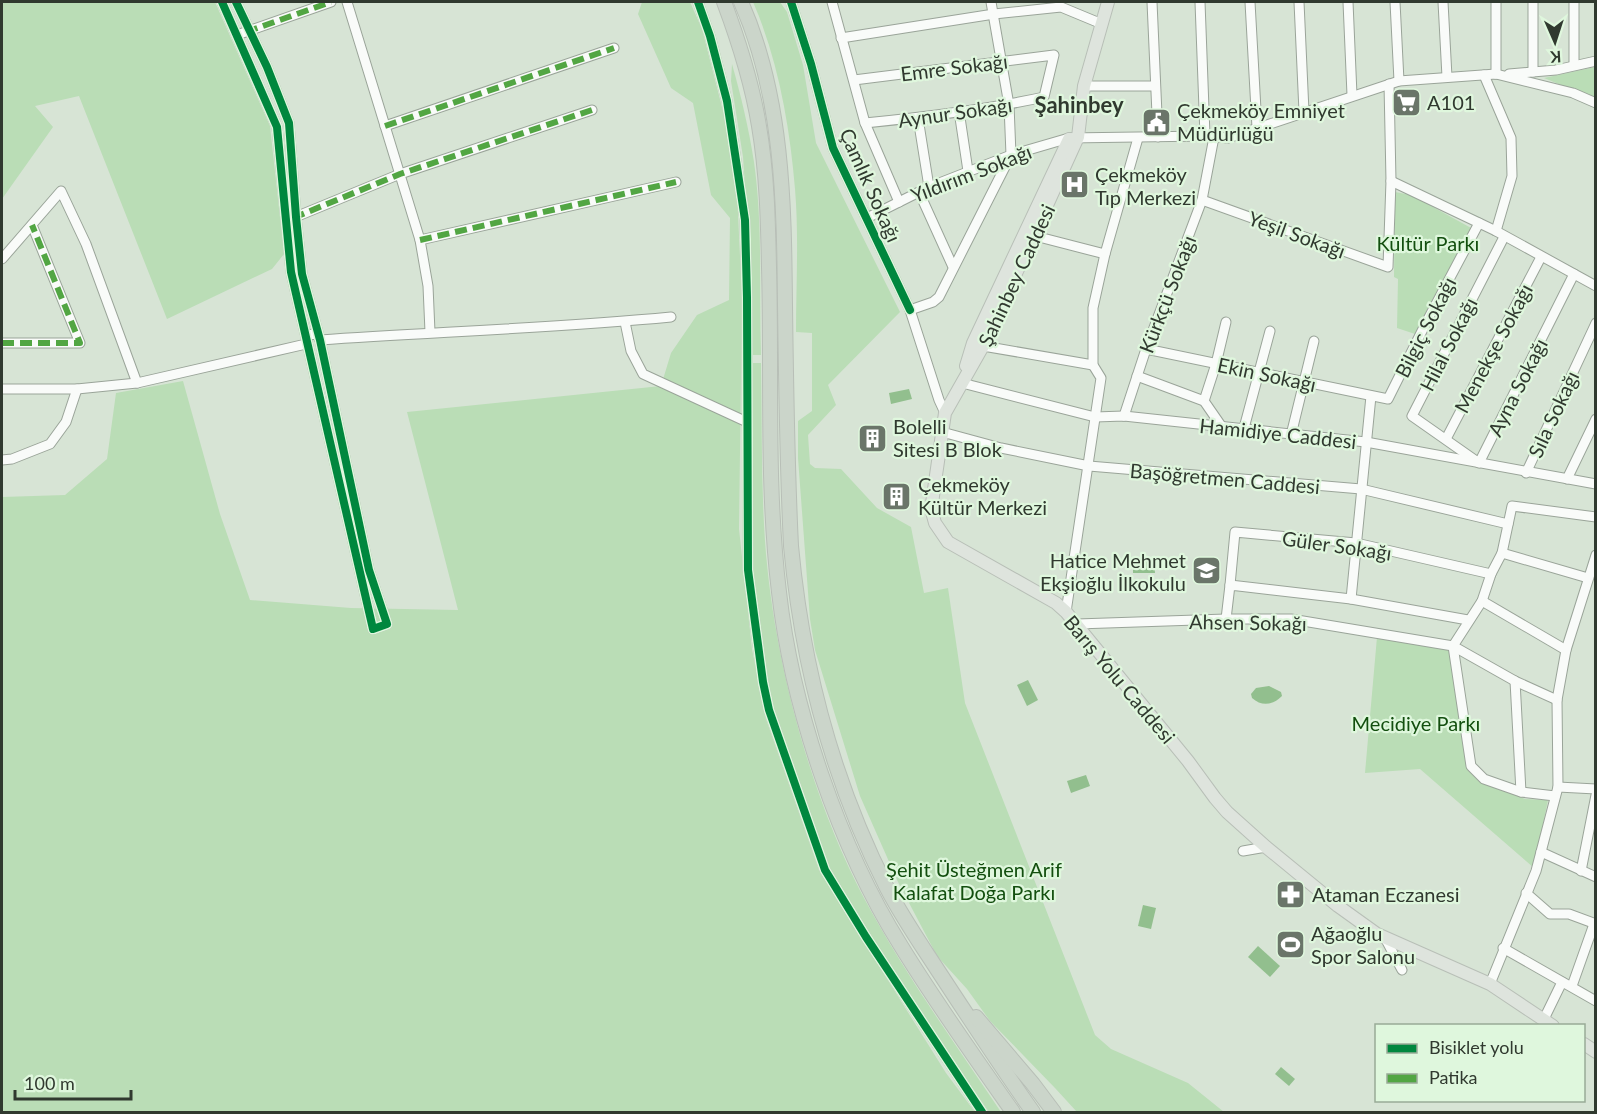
<svg xmlns="http://www.w3.org/2000/svg" width="1597" height="1114" font-family="Lato,sans-serif">
  <rect width="100%" height="100%" fill="#d7e4d5"/>
  <g fill="#baddb6">
    <polygon points="2,2 215,2 270,126 284,254 272,269 167,319 79,96 35,106 53,127 2,199"/>
    <polygon points="642,2 690,2 702,29 724,115 737,192 742,299 739,529 752,649 766,719 819,870 946,1073 975,1112 2,1112 2,497 65,495 107,459 116,393 183,381 220,514 250,600 351,608 458,610 407,412 661,386 671,353 697,315 729,300 730,218 711,195 693,103 671,88 638,14"/>
    <path d="M753,2H780L787,12L803,65L816,143L900,312L828,385L836,405L808,435L810,464L815,468L841,469L877,508L911,527L924,593L948,588L965,703L1095,1035L1111,1049L1188,1083L1224,1112H1077L1055,1088L990,1021L967,989L937,956L898,882L860,796L815,650L810,619L798,458V421L812,411V333L796,332C796,285 799,236 795,189C790,127 778,59 753,2Z"/>
    <path d="M732,64C741,96 749,129 754,162C763,226 759,291 761,355H752L753,363H761C762,422 761,482 765,541C773,656 810,796 864,898C904,973 954,1042 1001,1112H989C934,1032 876,953 829,867L773,713L751,570L749,244L743,157L731,81Z"/>
    <polygon points="1595,67 1595,99 1544,78"/>
    <polygon points="1395,192 1411,195 1473,229 1418,335 1397,328 1398,279 1394,277"/>
    <polygon points="1377,637 1451,650 1470,770 1485,783 1525,799 1548,800 1534,868 1420,769 1365,773"/>
  </g>
  <g fill="#92bf8e">
    <polygon points="909,389 912,399 891,404 889,393"/>
    <polygon points="1133,561 1154,561 1155,573 1133,573"/>
    <polygon points="1028,680 1038,700 1027,706 1017,685"/>
    <path d="M1269,686L1281,692L1282,696C1273,705 1262,707 1252,698L1251,694L1256,688Z"/>
    <polygon points="1086,775 1090,786 1071,793 1067,781"/>
    <polygon points="1143,905 1156,908 1151,929 1138,926"/>
    <polygon points="1258,946 1280,966 1270,977 1248,957"/>
    <polygon points="1281,1067 1295,1079 1289,1086 1275,1074"/>
  </g>
  <g fill="none" stroke-linecap="round" stroke-linejoin="round">
    <defs>
      <g id="minor">
        <polyline points="222,2 277,127 291,272 373,629 387,624 369,570 320,340 302,274 296,217 289,123 267,67 236,2"/>
        <polyline points="347,2 420,240 428,286 430,332"/>
        <polyline points="698,2 710,36 727,101 745,220 747,297 748,570 763,682 769,710 825,870 866,937 982,1112"/>
        <polyline points="791,2 811,64 833,148 910,310 939,400 945,413"/>
        <polyline points="832,2 865,123 899,202"/>
        <polyline points="1152,2 1158,137"/>
        <polyline points="1200,2 1205,136"/>
        <polyline points="1250,2 1257,128"/>
        <polyline points="1299,2 1304,112"/>
        <polyline points="1348,2 1352,95"/>
        <polyline points="1395,2 1399,81"/>
        <polyline points="1443,2 1447,77"/>
        <polyline points="1533,2 1533,72"/>
        <polyline points="237,35 331,2"/>
        <polyline points="841,38 994,14 1061,7 1102,24"/>
        <polyline points="1574,65 1574,2"/>
        <polyline points="1496,74 1496,2"/>
        <polyline points="1509,74 1556,70 1596,61"/>
        <polyline points="1484,75 1511,138 1512,176 1496,231"/>
        <path d="M854,80L1054,55L1044,97C985,110 925,117 865,123"/>
        <polyline points="1084,86 1155,86"/>
        <polyline points="959,111 968,171"/>
        <polyline points="918,118 929,187"/>
        <polyline points="385,126 614,48"/>
        <polyline points="1391,181 1496,231 1596,286"/>
        <polyline points="919,192 953,267"/>
        <polyline points="1202,200 1388,267 1391,181 1389,84"/>
        <polyline points="293,218 400,174 592,110"/>
        <polyline points="867,218 929,187 1011,155 1069,138 1205,136 1228,138 1399,81 1496,74 1573,93 1596,103"/>
        <polyline points="1035,236 1105,254"/>
        <polyline points="1504,237 1412,416 1479,463 1574,274"/>
        <polyline points="420,240 676,182"/>
        <polyline points="2,259 61,191 86,244 137,383"/>
        <polyline points="910,310 933,302 939,297 1011,155 1009,105 991,2"/>
        <polyline points="625,322 631,351 643,374 747,422"/>
        <polyline points="2,343 80,343 32,225"/>
        <path d="M306,344L307,337L312,334L317,335L320,340C437,332 554,328 671,317"/>
        <polyline points="983,346 1093,365"/>
        <polyline points="1146,349 1388,399 1427,321 1479,223"/>
        <polyline points="1137,376 1204,401 1222,427"/>
        <polyline points="962,383 1095,417 1124,416 1366,442 1596,484"/>
        <polyline points="2,389 77,389 137,383 306,344"/>
        <polyline points="1204,401 1216,364 1226,322"/>
        <polyline points="1124,416 1146,349 1202,200 1214,137"/>
        <polyline points="1244,428 1270,331"/>
        <polyline points="942,432 1001,448 1089,466 1361,489 1508,524"/>
        <polyline points="1291,435 1314,341"/>
        <polyline points="1446,439 1541,257"/>
        <polyline points="2,460 12,459 50,444 66,422 77,389"/>
        <polyline points="1526,473 1596,323"/>
        <polyline points="1567,479 1596,419"/>
        <polyline points="1502,553 1588,578"/>
        <polyline points="1230,585 1235,532 1356,543 1491,574"/>
        <polyline points="1351,599 1371,396"/>
        <polyline points="1482,601 1566,650"/>
        <polyline points="1066,612 1101,378 1093,365 1093,308 1105,254 1138,138"/>
        <polyline points="1226,619 1230,585 1351,599 1468,620"/>
        <polyline points="1077,624 1226,619 1291,619 1453,646 1515,681 1557,700"/>
        <polyline points="1515,681 1521,792"/>
        <polyline points="1558,787 1596,789"/>
        <polyline points="1555,796 1521,792 1484,779 1471,766 1453,646 1482,601 1491,574 1502,553 1512,506 1596,517"/>
        <polyline points="1243,851 1266,847"/>
        <polyline points="1541,852 1596,877"/>
        <polyline points="1581,871 1596,795"/>
        <polyline points="1526,893 1550,914 1569,914 1596,924"/>
        <polyline points="1385,938 1402,970"/>
        <polyline points="1503,948 1596,1001"/>
        <polyline points="1490,984 1536,871 1558,787 1557,700 1566,650 1596,555"/>
        <polyline points="1572,986 1594,924"/>
        <polyline points="1544,1019 1562,982"/>
      </g>
      <g id="major">
        <polyline points="1108,2 1084,86 1078,137 983,346 945,413 932,503 932,512 935,523 948,542 1056,603 1066,612 1188,761 1215,798 1227,812 1266,847 1338,906 1377,934 1490,984 1553,1026"/>
        <polyline points="966,366 973,343 1069,139"/>
        <polyline points="1584,1044 1596,1052"/>
      </g>
      <g id="highway">
        <path d="M724,2C739,42 752,83 759,126C767,173 768,220 769,267C772,375 766,484 779,592C792,708 839,847 901,946C936,1003 975,1058 1013,1112"/>
        <path d="M741,2C783,97 784,202 785,305C786,385 787,465 791,546C802,664 833,782 887,888C901,915 918,940 935,966C967,1015 999,1064 1033,1112"/>
        <polyline points="976,1017 1033,1084 1054,1112"/>
      </g>
    </defs>
    <use href="#minor" stroke="#9aa499" stroke-width="11"/>
    <use href="#major" stroke="#b8bfb7" stroke-width="14"/>
    <use href="#highway" stroke="#b8bfb7" stroke-width="16"/>
    <use href="#minor" stroke="#f9fbf9" stroke-width="9"/>
    <use href="#major" stroke="#dee4dd" stroke-width="12"/>
    <use href="#highway" stroke="#cbd5ca" stroke-width="14"/>
    <g stroke="#52a643" stroke-width="6" stroke-dasharray="12 6" stroke-linecap="butt">
      <polyline points="246,32 331,2"/>
      <polyline points="385,126 614,48"/>
      <polyline points="293,218 400,174 592,110"/>
      <polyline points="420,240 676,182"/>
      <polyline points="2,343 80,343 32,225"/>
    </g>
    <defs>
      <g id="cycleway">
        <polyline points="222,2 277,127 291,272 373,629 387,624 369,570 320,340 302,274 296,217 289,123 267,67 236,2"/>
        <polyline points="698,2 710,36 727,101 745,220 747,297 748,570 763,682 769,710 825,870 866,937 982,1112"/>
        <polyline points="791,2 811,64 833,148 910,310"/>
      </g>
    </defs>
    <use href="#cycleway" stroke="#dff7dd" stroke-width="11"/>
    <use href="#cycleway" stroke="#00873e" stroke-width="8"/>
  </g>
  <defs>
    <symbol id="supermarket-square" viewBox="-11 -11 22 22"><rect x="-9" y="-9" width="18" height="18" rx="4" fill="#6a7569" stroke="#dff7dd"/><path d="M-6-5.5h2.5l.6 2H6L4.5 2H-2.5L-4.4-4H-6ZM-1.5 3.2a1.3 1.3 0 1 0 .1 0ZM3 3.2a1.3 1.3 0 1 0 .1 0Z" fill="#fff"/></symbol>
    <symbol id="civic-square" viewBox="-11 -11 22 22"><rect x="-9" y="-9" width="18" height="18" rx="4" fill="#6a7569" stroke="#dff7dd"/><path d="M-.6-6.5H3V-4.5H.6V-3L4-1V1h2V6H-6V1h2V-1L-.6-3ZM-1.2 2.5V6h2.4V2.5Z" fill="#fff"/></symbol>
    <symbol id="hospital-square" viewBox="-11 -11 22 22"><rect x="-9" y="-9" width="18" height="18" rx="4" fill="#6a7569" stroke="#dff7dd"/><path d="M-5-5h3v3.5h4V-5h3V5h-3V1.5h-4V5h-3Z" fill="#fff"/></symbol>
    <symbol id="building-square" viewBox="-11 -11 22 22"><rect x="-9" y="-9" width="18" height="18" rx="4" fill="#6a7569" stroke="#dff7dd"/><path d="M-4-6H4V6H1V3H-1V6H-4ZM-2.5-4.3h1.7v1.8h-1.7ZM.8-4.3h1.7v1.8H.8ZM-2.5-1h1.7V.8h-1.7ZM.8-1h1.7V.8H.8Z" fill="#fff"/></symbol>
    <symbol id="school-square" viewBox="-11 -11 22 22"><rect x="-9" y="-9" width="18" height="18" rx="4" fill="#6a7569" stroke="#dff7dd"/><path d="M0-5L7-2L0 1L-7-2ZM-4 1L0 2.5L4 1V4Q0 6-4 4Z" fill="#fff"/></symbol>
    <symbol id="pharmacy-square" viewBox="-11 -11 22 22"><rect x="-9" y="-9" width="18" height="18" rx="4" fill="#6a7569" stroke="#dff7dd"/><path d="M-2-6h4v4h4v4h-4v4h-4v-4h-4v-4h4Z" fill="#fff"/></symbol>
    <symbol id="stadium-square" viewBox="-11 -11 22 22"><rect x="-9" y="-9" width="18" height="18" rx="4" fill="#6a7569" stroke="#dff7dd"/><path d="M0-5a6.5 5 0 1 0 0 10a6.5 5 0 1 0 0-10ZM-3.5-1.8h7v3.6h-7Z" fill="#fff"/></symbol>
  </defs>
  <g fill-rule="evenodd">
    <use href="#supermarket-square" x="1390" y="86" width="33" height="33"/>
    <use href="#civic-square" x="1140" y="106" width="33" height="33"/>
    <use href="#hospital-square" x="1058" y="168" width="33" height="33"/>
    <use href="#building-square" x="856" y="422" width="33" height="33"/>
    <use href="#building-square" x="880" y="480" width="33" height="33"/>
    <use href="#school-square" x="1190" y="554" width="33" height="33"/>
    <use href="#pharmacy-square" x="1274" y="878" width="33" height="33"/>
    <use href="#stadium-square" x="1274" y="928" width="33" height="33"/>
  </g>
  <g text-anchor="middle" dominant-baseline="central" stroke-width="4.5" stroke-linejoin="round" paint-order="stroke">
    <g font-size="20" fill="#30392f" stroke="#dff7dd">
      <text transform="translate(954 67) rotate(-7)">Emre Sokağı</text>
      <text transform="translate(955 112) rotate(-8)">Aynur Sokağı</text>
      <text transform="translate(971 173) rotate(-21)">Yıldırım Sokağı</text>
      <text transform="translate(871 185) rotate(66)">Çamlık Sokağı</text>
      <text transform="translate(1297 234) rotate(20)">Yeşil Sokağı</text>
      <text transform="translate(1016 275) rotate(-65)">Şahinbey Caddesi</text>
      <text transform="translate(1167 294) rotate(-69)">Kürkçü Sokağı</text>
      <text transform="translate(1425 327) rotate(-63)">Bilgiç Sokağı</text>
      <text transform="translate(1448 344) rotate(-63)">Hilal Sokağı</text>
      <text transform="translate(1493 348) rotate(-62)">Menekşe Sokağı</text>
      <text transform="translate(1267 374) rotate(12)">Ekin Sokağı</text>
      <text transform="translate(1517 387) rotate(-63)">Ayna Sokağı</text>
      <text transform="translate(1553 414) rotate(-65)">Sıla Sokağı</text>
      <text transform="translate(1278 433) rotate(6)">Hamidiye Caddesi</text>
      <text transform="translate(1225 478) rotate(5)">Başöğretmen Caddesi</text>
      <text transform="translate(1337 545) rotate(8)">Güler Sokağı</text>
      <text transform="translate(1248 622) rotate(1)">Ahsen Sokağı</text>
      <text transform="translate(1120 679) rotate(50)">Barış Yolu Caddesi</text>
    </g>
    <g font-size="20" fill="#30392f" stroke="#dff7dd" text-anchor="start">
      <text x="1427" y="102">A101</text>
      <text x="1177" y="110">Çekmeköy Emniyet<tspan x="1177" dy="23">Müdürlüğü</tspan></text>
      <text x="1095" y="174">Çekmeköy<tspan x="1095" dy="23">Tıp Merkezi</tspan></text>
      <text x="893" y="426">Bolelli<tspan x="893" dy="23">Sitesi B Blok</tspan></text>
      <text x="918" y="484">Çekmeköy<tspan x="918" dy="23">Kültür Merkezi</tspan></text>
      <text x="1186" y="560" text-anchor="end">Hatice Mehmet<tspan x="1186" dy="23">Ekşioğlu İlkokulu</tspan></text>
      <text x="1312" y="894">Ataman Eczanesi</text>
      <text x="1311" y="933">Ağaoğlu<tspan x="1311" dy="23">Spor Salonu</tspan></text>
    </g>
    <g font-size="20" fill="#134f0f" stroke="#dff7dd">
      <text x="1428" y="243">Kültür Parkı</text>
      <text x="1416" y="723">Mecidiye Parkı</text>
      <text x="974" y="869">Şehit Üsteğmen Arif<tspan x="974" dy="23">Kalafat Doğa Parkı</tspan></text>
    </g>
    <g font-size="22" font-weight="bold" fill="#30392f" stroke="#dff7dd">
      <text x="1079" y="104">Şahinbey</text>
    </g>
  </g>
  <rect width="1597" height="1114" fill="none" stroke="#30392f" stroke-width="6"/>
  <rect x="1375" y="1024" width="210" height="78" fill="#dff7dd" stroke="#99ab97" stroke-width="1.5"/>
  <rect x="1387" y="1044" width="30" height="9" fill="#00873e" stroke="#99ab97" stroke-width="1.5"/>
  <text x="1429" y="1054" font-size="18" fill="#30392f">Bisiklet yolu</text>
  <rect x="1387" y="1074" width="30" height="9" fill="#52a643" stroke="#99ab97" stroke-width="1.5"/>
  <text x="1429" y="1084" font-size="18" fill="#30392f">Patika</text>
  <g transform="translate(1555 42) rotate(177)" stroke="#dff7dd" stroke-width="4.5" paint-order="stroke">
  <path d="M0-4.5L10 22L0 15L-10 22Z" fill="#30392f"/>
  <text y="-9" font-size="16" font-weight="bold" text-anchor="middle" fill="#30392f">K</text>
  </g>
  <path d="M15 1090v9h116v-9" fill="none" stroke="#30392f" stroke-width="3"/>
  <text x="24" y="1090" font-size="18" fill="#30392f" stroke="#dff7dd" stroke-width="4.5" paint-order="stroke">100 m</text>
</svg>
